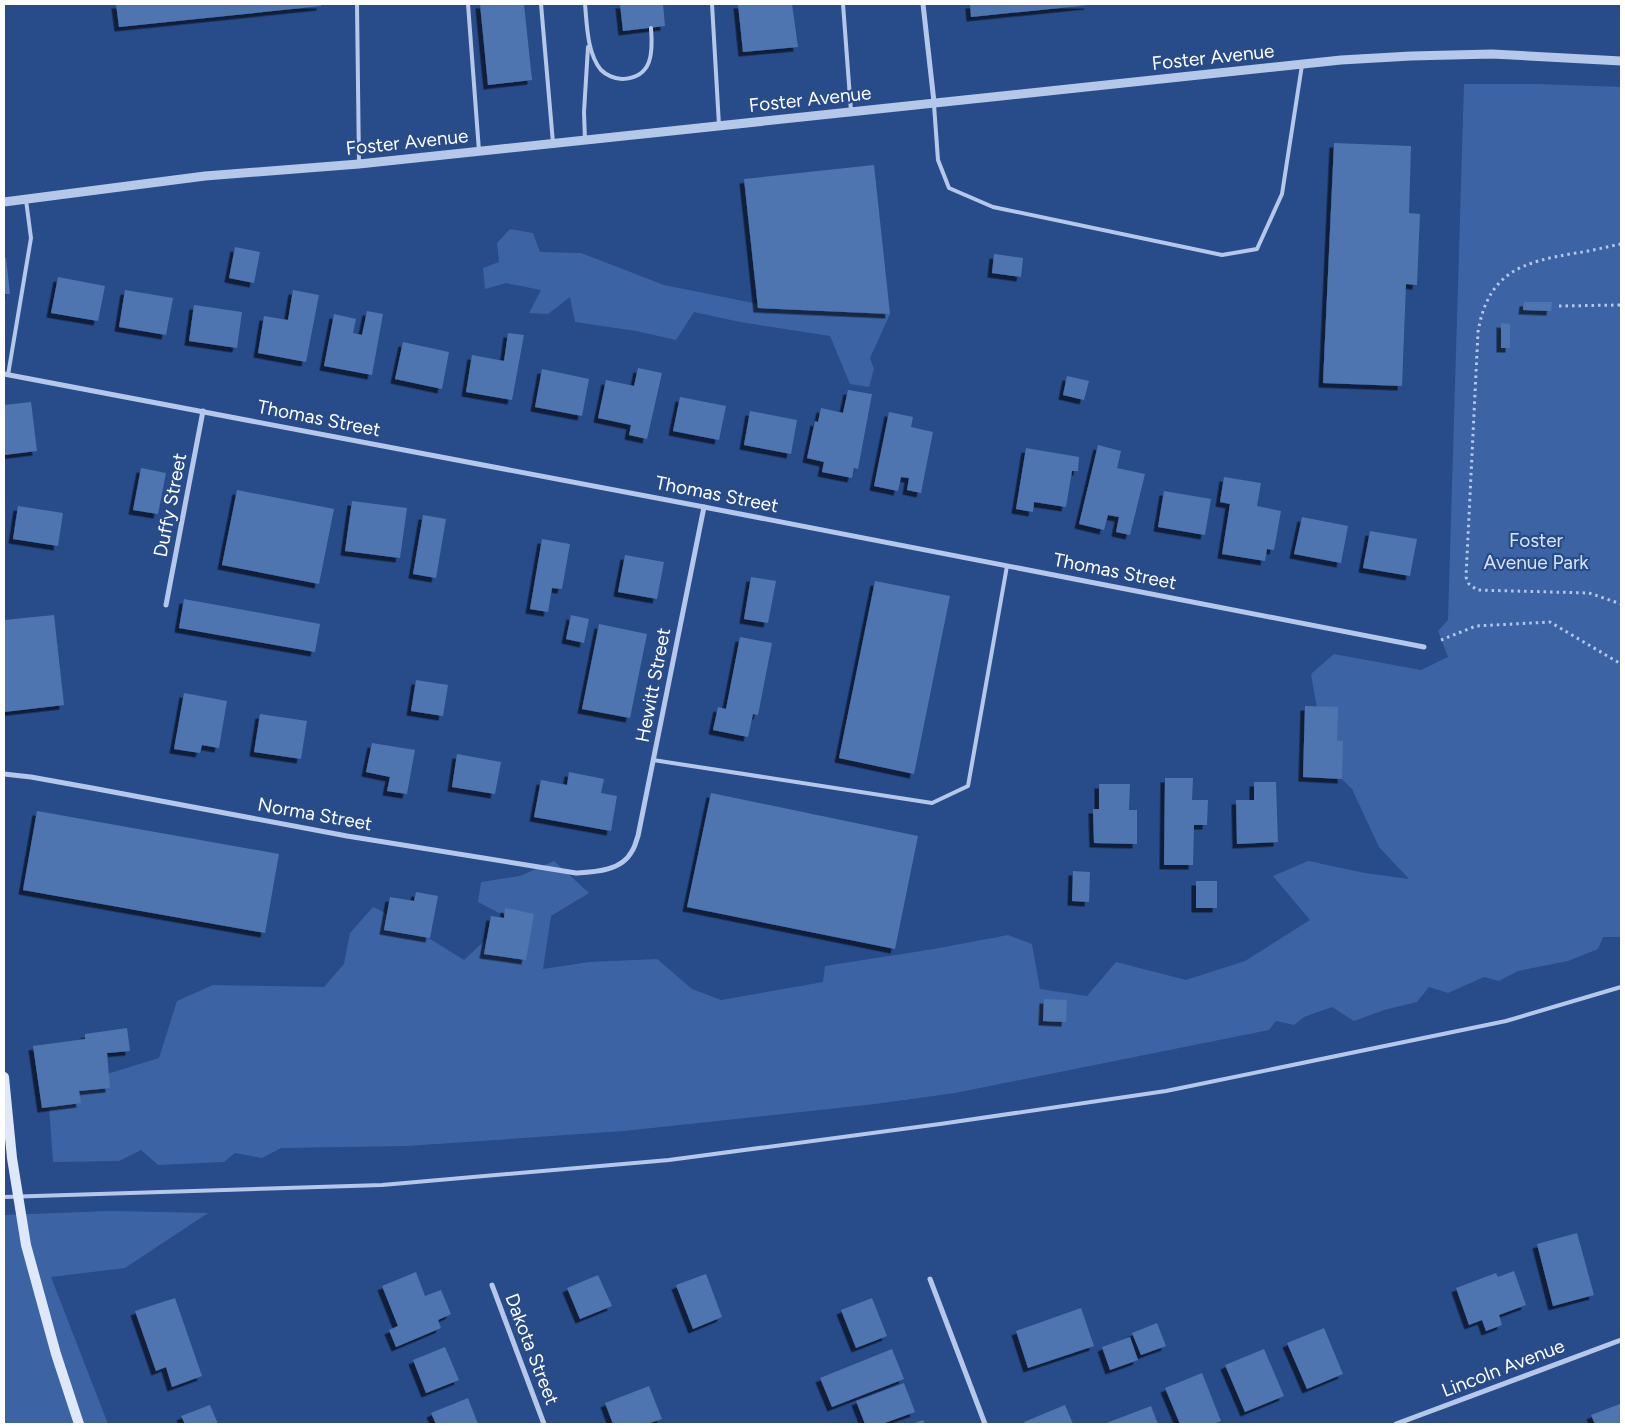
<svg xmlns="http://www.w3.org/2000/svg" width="1625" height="1428" font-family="Figtree,sans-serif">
  <defs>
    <filter id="shadow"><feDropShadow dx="-4.5" dy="4.5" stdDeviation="0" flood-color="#0009"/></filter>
  </defs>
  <rect width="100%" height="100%" fill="#284b89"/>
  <g fill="#3c64a5">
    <polygon points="1464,84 1537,84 1621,87 1621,937 1603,937 1598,949 1568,961 1518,971 1499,981 1484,977 1448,993 1429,987 1417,1002 1384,1010 1354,1021 1332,1007 1304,1017 1294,1025 1276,1021 1269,1030 955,1093 875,1104 624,1131 407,1146 281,1148 262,1158 235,1153 224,1162 158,1165 141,1150 119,1161 53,1162 47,1079 87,1080 159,1058 177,1001 213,985 324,987 344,964 350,933 373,907 398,919 464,960 509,918 478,902 481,882 520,876 554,861 589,893 551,916 543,969 589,962 657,959 692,989 721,1000 823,982 825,966 934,949 1008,935 1032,944 1040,989 1087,996 1116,962 1186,980 1245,961 1310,920 1273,876 1308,861 1365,873 1409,879 1379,847 1352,789 1342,779 1318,714 1311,674 1334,654 1421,670 1448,657 1438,631 1448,620"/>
    <polygon points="510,229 533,233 540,252 581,253 664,285 758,304 758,308 890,314 870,358 874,369 869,387 850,384 830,336 740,322 694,312 676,340 636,331 575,322 570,297 548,314 529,313 541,290 506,283 485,289 483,268 499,262 497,243"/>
    <polygon points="110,1211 208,1213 125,1268 51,1277 108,1424 4,1424 4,1215"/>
  </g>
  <g fill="#5074b0" filter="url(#shadow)">
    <polygon points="116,4 321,4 321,6 119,27"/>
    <polygon points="480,4 524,4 532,80 488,85"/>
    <polygon points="620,4 663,4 665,26 623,31"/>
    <polygon points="738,4 792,4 798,47 743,52"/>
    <polygon points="970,4 1089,4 1089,5 971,17"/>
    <polygon points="1334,143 1411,146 1409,213 1420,214 1417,285 1406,284 1402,386 1323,383"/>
    <polygon points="874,165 890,314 758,308 744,179"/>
    <polygon points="235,247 260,252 254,283 229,278"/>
    <polygon points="994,254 1023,258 1021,277 992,273"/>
    <polygon points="4,258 6,258 10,294 4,294"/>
    <polygon points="58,277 105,286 98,321 51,313"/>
    <polygon points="125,290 173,298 166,335 119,327"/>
    <polygon points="293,290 319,295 306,362 258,353 264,316 288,320"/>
    <polygon points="1524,302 1552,302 1551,311 1523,310"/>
    <polygon points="194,305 242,312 237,348 189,341"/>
    <polygon points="367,311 383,314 372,375 324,366 334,314 356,319 353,333 362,335"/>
    <polygon points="1501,323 1510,324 1510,348 1501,348"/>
    <polygon points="508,333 524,335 512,400 466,392 472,355 504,361"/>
    <polygon points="403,342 449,352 442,389 395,379"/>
    <polygon points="638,368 662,373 647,439 629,435 631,425 598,418 606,380 634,386"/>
    <polygon points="542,369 589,379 582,416 535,407"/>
    <polygon points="1067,376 1089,381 1084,400 1063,395"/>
    <polygon points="848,390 872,394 858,469 854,468 852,478 822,472 824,462 807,458 815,421 818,422 821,408 843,413"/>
    <polygon points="680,397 726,406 719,440 673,431"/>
    <polygon points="31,402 37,451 4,455 4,405"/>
    <polygon points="750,411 797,420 791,454 744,445"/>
    <polygon points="889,412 913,417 911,427 933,432 921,493 907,490 909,478 901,477 898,491 874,486"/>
    <polygon points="1098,445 1121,451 1117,468 1145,474 1130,535 1116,532 1119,517 1108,515 1104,530 1079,524"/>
    <polygon points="1026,448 1079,457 1078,471 1072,471 1066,507 1034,502 1033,512 1016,509"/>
    <polygon points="141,468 166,473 158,514 133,510"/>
    <polygon points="1224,477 1261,483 1257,506 1281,511 1274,550 1267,549 1265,561 1222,554 1230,504 1220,502"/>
    <polygon points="237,490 334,509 319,584 222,565"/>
    <polygon points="1164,491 1211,499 1205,535 1158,527"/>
    <polygon points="352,501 407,508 400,558 345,551"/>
    <polygon points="18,506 63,513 58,546 13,539"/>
    <polygon points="423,515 446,519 436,578 413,574"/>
    <polygon points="1302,517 1348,526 1341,563 1294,554"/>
    <polygon points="1370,531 1417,539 1410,576 1363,568"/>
    <polygon points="542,539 570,544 562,589 552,588 548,612 530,609"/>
    <polygon points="625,555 664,562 657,599 618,592"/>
    <polygon points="751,577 776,581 768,623 744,619"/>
    <polygon points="875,581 950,596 914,774 839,758"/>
    <polygon points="184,599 320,624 315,652 179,628"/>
    <polygon points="54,615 64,705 4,712 4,620"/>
    <polygon points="571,615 589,619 584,643 566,639"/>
    <polygon points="599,624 647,634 630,718 582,709"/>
    <polygon points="740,637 772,643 758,715 753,714 748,737 713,730 718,707 726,709"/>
    <polygon points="416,680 448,685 443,716 411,711"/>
    <polygon points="184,693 227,701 219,748 202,745 200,753 174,749"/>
    <polygon points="1305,706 1338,707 1337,741 1343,741 1342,779 1303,777"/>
    <polygon points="260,714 307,721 301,759 254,752"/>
    <polygon points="372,743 415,750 407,794 387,791 390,777 366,772"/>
    <polygon points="457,754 501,762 495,794 452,787"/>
    <polygon points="569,772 604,779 601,793 617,796 611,831 534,817 541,780 567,785"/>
    <polygon points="1165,778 1193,778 1192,800 1208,800 1207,825 1194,825 1193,865 1164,865"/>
    <polygon points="1254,782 1276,782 1278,842 1237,844 1236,800 1254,800"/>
    <polygon points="1099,784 1130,784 1129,810 1137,810 1137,844 1094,843 1093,809 1099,809"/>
    <polygon points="711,793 918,836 895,949 687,907"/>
    <polygon points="37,811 279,854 265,933 23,890"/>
    <polygon points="1073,871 1090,872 1089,902 1072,901"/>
    <rect x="1196" y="881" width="21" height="27"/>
    <polygon points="416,892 438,896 430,938 384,930 390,897 414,901"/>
    <polygon points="505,908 534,914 526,960 484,954 491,916 504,918"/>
    <polygon points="1044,999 1067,1000 1066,1022 1043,1021"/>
    <polygon points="127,1028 130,1051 107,1053 110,1088 79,1091 81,1103 42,1108 33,1046 85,1039 85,1034"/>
    <polygon points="1577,1233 1594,1295 1553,1306 1537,1244"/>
    <polygon points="1514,1271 1526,1305 1499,1315 1502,1325 1486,1331 1482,1320 1469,1325 1456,1288 1496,1273 1498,1277"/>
    <polygon points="416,1272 425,1296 441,1290 451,1314 438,1320 441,1328 396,1347 389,1330 398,1326 382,1286"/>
    <polygon points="706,1274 722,1317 693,1329 676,1285"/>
    <polygon points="598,1275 612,1306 580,1319 567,1288"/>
    <polygon points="175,1298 202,1376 172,1387 166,1367 156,1371 135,1311"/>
    <polygon points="872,1298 887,1336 856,1348 841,1310"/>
    <polygon points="1081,1308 1094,1346 1028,1368 1016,1331"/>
    <polygon points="1157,1323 1166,1346 1141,1355 1132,1333"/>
    <polygon points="1324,1328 1343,1374 1307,1389 1287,1343"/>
    <polygon points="1130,1337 1138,1360 1110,1370 1102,1347"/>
    <polygon points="445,1347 459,1380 426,1393 413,1360"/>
    <polygon points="892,1349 904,1379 832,1407 820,1378"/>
    <polygon points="1264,1349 1284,1396 1245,1412 1225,1365"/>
    <polygon points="1202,1373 1221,1421 1213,1424 1180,1424 1165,1388"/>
    <polygon points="904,1383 915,1412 882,1424 865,1424 856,1401"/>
    <polygon points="649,1386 662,1419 647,1424 613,1424 605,1403"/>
    <polygon points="468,1398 478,1424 436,1424 431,1413"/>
    <polygon points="1620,1404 1621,1424 1595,1424 1591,1415"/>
    <polygon points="210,1405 218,1424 185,1424 181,1416"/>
    <polygon points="1065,1405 1073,1424 1025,1424 1024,1422"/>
    <polygon points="1151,1406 1158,1424 1104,1424"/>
    <polygon points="923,1420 925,1424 912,1424"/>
  </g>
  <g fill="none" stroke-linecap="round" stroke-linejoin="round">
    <g stroke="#b5c8e9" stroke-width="3" stroke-dasharray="2.5 4" stroke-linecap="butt">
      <path d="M1621,244C1606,247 1591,251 1576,253C1522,262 1488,272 1478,332L1466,577L1469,584L1477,590L1589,593L1621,604"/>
      <polyline points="1559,306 1621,305"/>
      <polyline points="1441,640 1476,626 1550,622 1621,664"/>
    </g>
    <g stroke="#b5c8e9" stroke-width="4">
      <polyline points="357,4 359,164"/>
      <polyline points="468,4 479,151"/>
      <polyline points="541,4 553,143"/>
      <path d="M585,4C587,25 587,53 601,70C606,75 615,79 622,79C653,78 653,52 651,28"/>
      <polyline points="712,4 719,125"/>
      <polyline points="843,4 851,111"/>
      <polyline points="934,105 938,160 949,188 993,207 1222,255 1257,249 1282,194 1302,65"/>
      <polyline points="585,140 584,112 588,47"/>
      <polyline points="8,375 31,238 26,200"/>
      <polyline points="653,760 932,803 968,786 1007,566"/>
      <polyline points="4,1197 382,1185 669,1160 940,1124 1166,1091 1506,1021 1621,987"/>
    </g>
    <g stroke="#b5c8e9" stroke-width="5">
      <polyline points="923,4 934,102"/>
      <polyline points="4,374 704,507 1424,647"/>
      <polyline points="166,605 203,411"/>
      <path d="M4,774L31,777L92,788L347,836L576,873C595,872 622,871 632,851C635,847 636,841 638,836L704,507"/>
      <polyline points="930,1279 985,1424"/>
      <polyline points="492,1285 544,1424"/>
      <polyline points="1396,1424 1621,1340"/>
    </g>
    <polyline stroke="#b5c8e9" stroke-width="9" points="4,202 205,176 359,164 1341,60 1411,56 1492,54 1621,61"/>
    <polyline stroke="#dfe8f8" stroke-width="10" points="4,1077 12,1158 26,1245 56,1354 79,1424"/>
  </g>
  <g text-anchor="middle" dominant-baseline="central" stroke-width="4.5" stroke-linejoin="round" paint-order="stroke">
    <g font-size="19" fill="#fff" stroke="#284b89">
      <text transform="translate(1213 57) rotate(-6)">Foster Avenue</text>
      <text transform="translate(810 99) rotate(-6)">Foster Avenue</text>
      <text transform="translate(407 142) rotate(-6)">Foster Avenue</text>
      <text transform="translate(319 418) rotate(11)">Thomas Street</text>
      <text transform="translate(717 494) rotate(11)">Thomas Street</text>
      <text transform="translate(170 505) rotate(-79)">Duffy Street</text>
      <text transform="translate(1115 571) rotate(11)">Thomas Street</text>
      <text transform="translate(653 685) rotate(-79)">Hewitt Street</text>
      <text transform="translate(315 814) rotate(10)">Norma Street</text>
      <text transform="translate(532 1349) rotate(69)">Dakota Street</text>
      <text transform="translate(1503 1368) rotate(-21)">Lincoln Avenue</text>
    </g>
    <g font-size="19" fill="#d9e4f7" stroke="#284b89">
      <text x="1536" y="540">Foster<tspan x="1536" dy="22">Avenue Park</tspan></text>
    </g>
  </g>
  <rect width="1625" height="1428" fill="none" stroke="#ffffff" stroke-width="10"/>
</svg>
